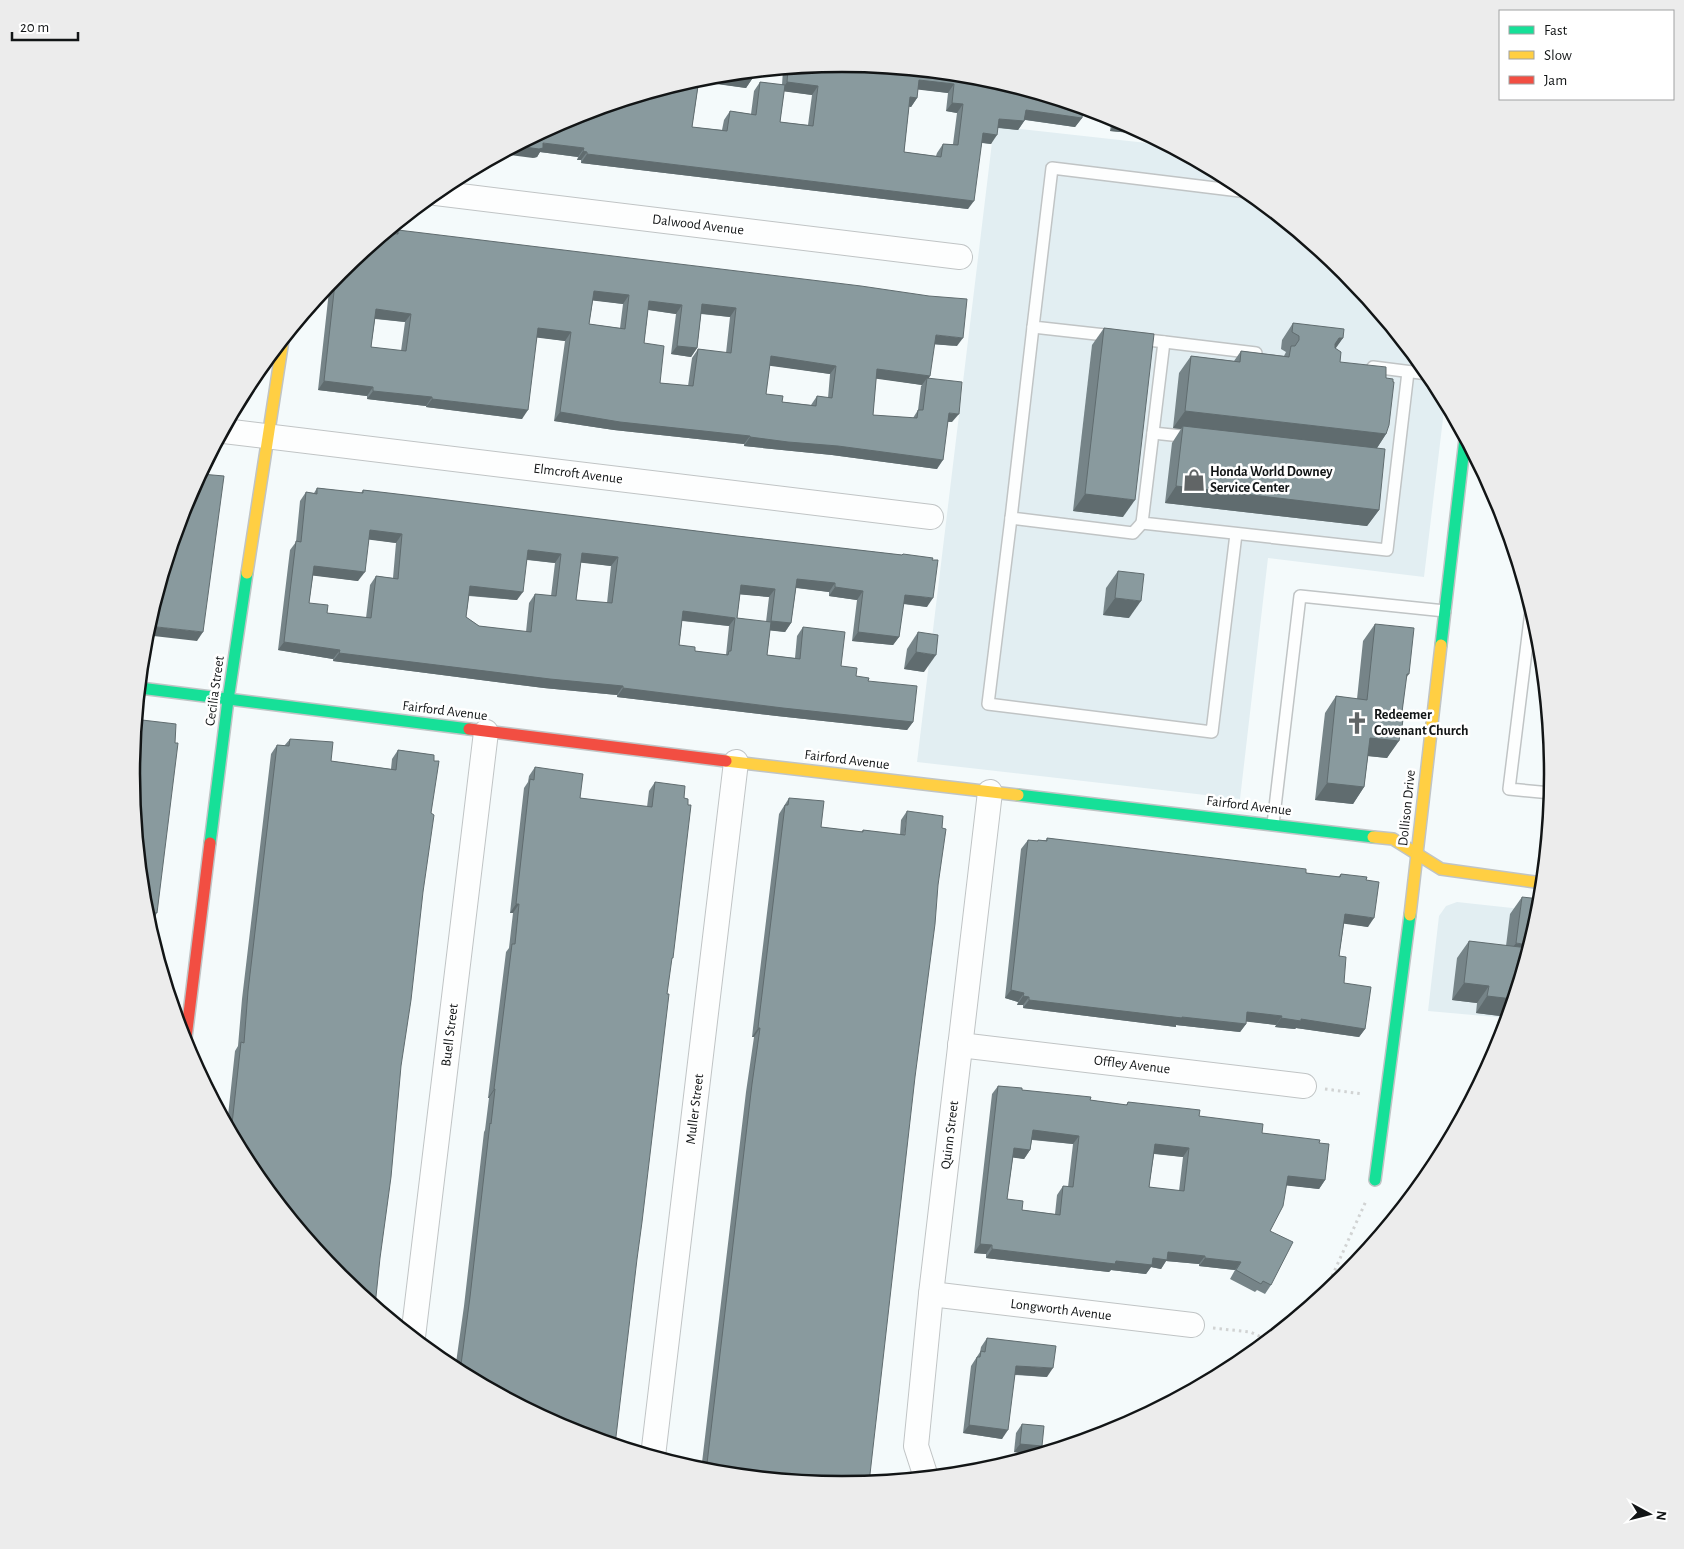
<svg xmlns="http://www.w3.org/2000/svg" width="1684" height="1549" font-family="'Alegreya Sans',sans-serif">
  <rect width="100%" height="100%" fill="#f4fafb"/>
  <g fill="#e2eef2">
    <polygon points="994,126 1165,145 1237,184 1345,272 1433,380 1445,402 1424,577 1268,558 1240,799 917,762"/>
    <polygon points="1457,902 1539,911 1507,1018 1428,1011 1439,916 1446,906"/>
  </g>
  <g fill="none" stroke-linecap="round" stroke-linejoin="round">
    <defs>
      <g id="lane">
        <polyline points="1033,327 1011,518 1133,533 1142,523"/>
        <polyline points="1114,336 1033,327 1052,168 1248,192"/>
        <polyline points="1140,339 1256,353"/>
        <polyline points="1164,342 1142,523 1387,550 1408,372"/>
        <polyline points="1373,367 1428,374"/>
        <polyline points="1153,433 1191,437"/>
        <polyline points="1011,518 988,704 1212,732 1236,534"/>
        <polyline points="1531,611 1509,789 1551,793"/>
        <polyline points="1273,824 1300,596 1445,611"/>
      </g>
      <g id="street">
        <polyline points="436,193 960,257"/>
        <polyline points="224,431 931,517"/>
        <polyline points="960,1045 1304,1086"/>
        <polyline points="931,1294 1192,1325"/>
        <polyline points="413,1337 486,732"/>
        <polyline points="653,1456 736,762"/>
        <polyline points="926,1477 916,1446 931,1294 990,792"/>
      </g>
      <g id="fast">
        <polyline points="1441,645 1465,439"/>
        <polyline points="140,688 469,729"/>
        <polyline points="1018,795 1373,837"/>
        <polyline points="210,843 228,700 247,573"/>
        <polyline points="1375,1180 1410,915"/>
      </g>
      <g id="slow">
        <polyline points="247,573 283,340"/>
        <polyline points="726,761 1018,795"/>
        <polyline points="1373,837 1393,839 1441,869 1542,883"/>
        <polyline points="1410,915 1441,645"/>
      </g>
      <g id="jam">
        <polyline points="469,729 726,761"/>
        <polyline points="185,1046 210,843"/>
      </g>
    </defs>
    <use href="#lane" stroke="#c0c4c5" stroke-width="14"/>
    <use href="#street" stroke="#c0c4c5" stroke-width="26"/>
    <use href="#fast" stroke="#c0c4c5" stroke-width="14"/>
    <use href="#slow" stroke="#c0c4c5" stroke-width="14"/>
    <use href="#jam" stroke="#c0c4c5" stroke-width="14"/>
    <g stroke="#d1d3d3" stroke-width="3" stroke-dasharray="2.5 4" stroke-linecap="butt">
      <polyline points="1325,1089 1363,1094"/>
      <polyline points="1324,1294 1366,1201"/>
      <polyline points="1213,1328 1250,1332 1268,1340"/>
    </g>
    <use href="#lane" stroke="#fdfefe" stroke-width="11"/>
    <use href="#street" stroke="#fdfefe" stroke-width="24"/>
    <use href="#fast" stroke="#16e098" stroke-width="11"/>
    <use href="#slow" stroke="#ffcf43" stroke-width="11"/>
    <use href="#jam" stroke="#f24e42" stroke-width="11"/>
  </g>
  <g fill="#768488" fill-rule="evenodd">
    <path d="M842,64L981,77L1082,118L1075,127L1025,120L1018,130L998,128L991,144L982,143L968,209L581,163V160H577L578,157L540,152L537,157L533,158L570,118L622,106V102L704,77L752,79L746,88L699,81L692,127L722,130L724,120L730,111L751,114L754,91L760,82L782,85L783,70ZM918,89L948,93L946,111L957,113L953,144H943L937,153L936,156L904,152L909,106L911,107L917,98ZM784,91L812,95L808,125L780,122Z"/>
    <polygon points="1112,117 1114,118 1134,129 1131,133 1110,131"/>
    <path d="M398,230L957,346L934,344L929,378L952,422H948L937,469L832,455L782,450L744,446V444L614,430L554,421L565,341L537,337L522,419L426,407V406L367,399V396L318,390L329,291L332,286L333,280L340,272L396,234ZM593,300L623,304L620,328L589,324ZM648,310L676,314L671,354L691,357L697,348L701,314L730,317L726,353L698,349L692,358L688,386L660,383L644,343ZM375,319L405,322L401,351L371,347ZM769,365L830,374L828,398L817,396L811,405L782,402L766,394ZM876,378L922,385L921,386L918,410L913,418L873,415Z"/>
    <polygon points="1293,323 1343,338 1335,348 1340,362 1386,378 1386,434 1377,448 1379,510 1367,526 1165,503 1172,443 1181,429 1173,428 1179,373 1191,356 1234,361 1241,351 1284,356 1286,352 1281,349 1282,340"/>
    <polygon points="1104,328 1123,517 1073,511 1092,345"/>
    <path d="M317,488L361,493L363,490L737,536L902,555L903,554L927,607L903,604L899,637L893,645L852,641L857,600L829,596V592L796,588L791,623L785,632L770,630L767,655L795,658L797,636L803,627L841,666L856,676L868,681L913,722L907,730L777,716L617,697V695L544,688L333,661V659L278,650L290,550L296,542L300,501L306,492L314,493ZM369,539L396,543L393,578L376,576L370,585L366,618L327,613L309,603L313,575L358,581ZM527,560L555,563L551,596L535,594L529,603L526,632L479,626L466,617L469,596L517,600ZM580,562L611,566L607,603L576,600ZM740,594L769,597L766,622L737,618ZM682,621L729,626L726,655L695,651L679,645Z"/>
    <polygon points="1118,571 1129,618 1103,615 1106,588"/>
    <polygon points="1375,624 1409,674 1406,678 1399,737 1387,758 1368,756 1364,787 1353,804 1315,800 1325,713 1336,696 1357,699 1363,641"/>
    <polygon points="918,632 924,672 904,669 907,649"/>
    <polygon points="142,720 157,913 153,920 145,913 131,774 136,726 137,726"/>
    <polygon points="290,739 331,761 391,769 392,759 398,750 434,755 251,1169 227,1125 235,1051 238,1046 242,999 271,754 277,745 284,746"/>
    <polygon points="535,767 580,798 647,807 649,791 655,782 684,798 671,961 570,1431 455,1370 464,1306 484,1132 485,1130 489,1098 488,1098 506,952 509,948 513,913 510,913 524,788 528,782 529,776"/>
    <polygon points="789,798 821,827 861,832 863,830 900,835 901,820 907,811 842,1485 701,1471 746,1092 754,1037 752,1037 753,1028 779,814"/>
    <polygon points="1047,838 1338,877 1341,874 1366,880 1368,927 1344,923 1339,956 1344,983 1365,1029 1359,1037 1296,1028 1295,1029 1275,1027 1276,1025 1246,1021 1246,1024 1240,1032 1176,1025 1176,1027 1023,1008 1023,1005 1017,1005 1018,1002 1005,998 1021,849 1028,840 1037,841 1038,840 1046,840"/>
    <polygon points="1522,897 1508,1017 1476,1013 1477,1003 1452,1000 1457,958 1469,941 1506,946 1510,914"/>
    <path d="M998,1086L1022,1090L1090,1100L1126,1105L1128,1102L1199,1116L1262,1133L1319,1143L1325,1180L1319,1189L1286,1185L1270,1231L1271,1285L1265,1294L1257,1290L1255,1292L1230,1279L1235,1270L1199,1266V1264L1166,1261L1161,1269L1151,1267L1146,1274L1111,1270L1109,1272L986,1258V1254L974,1253L992,1094ZM1032,1140L1073,1144L1068,1187L1063,1186L1057,1195L1055,1214L1022,1210L1007,1199L1013,1157L1024,1159L1030,1150ZM1154,1154L1183,1157L1179,1191L1149,1187Z"/>
    <polygon points="987,1338 1047,1377 1015,1375 1002,1439 963,1433 971,1366 980,1352 981,1347"/>
    <polygon points="1022,1424 1042,1446 1036,1455 1014,1452 1016,1433"/>
  </g>
  <g fill="#606c6f">
    <polygon points="725,75 752,79 746,88 694,81 704,77"/>
    <polygon points="919,80 954,84 948,93 913,89"/>
    <polygon points="787,82 818,86 812,95 781,91"/>
    <polygon points="910,97 917,98 911,107 904,106"/>
    <polygon points="952,103 963,104 957,113 946,111"/>
    <polygon points="1026,110 1082,118 1075,127 1020,119"/>
    <polygon points="999,119 1024,121 1018,130 993,127"/>
    <polygon points="1116,122 1124,123 1134,129 1131,133 1110,131"/>
    <polygon points="983,133 997,135 991,144 977,142"/>
    <polygon points="543,143 584,148 578,157 540,152 537,157 533,158 503,154 517,146"/>
    <polygon points="583,151 587,152 581,160 577,160"/>
    <polygon points="587,154 974,201 968,209 581,163"/>
    <polygon points="594,291 629,295 623,304 588,300"/>
    <polygon points="649,301 682,305 676,314 643,309"/>
    <polygon points="702,304 736,308 730,317 696,313"/>
    <polygon points="376,309 411,314 405,322 370,318"/>
    <polygon points="538,328 571,332 565,341 532,337"/>
    <polygon points="936,335 963,338 957,346 930,344"/>
    <polygon points="1339,338 1343,338 1331,355 1327,355"/>
    <polygon points="677,346 697,348 691,357 671,354"/>
    <polygon points="771,356 836,366 830,374 764,365"/>
    <polygon points="877,369 930,376 927,381 927,378 922,385 871,378"/>
    <polygon points="324,381 373,387 367,396 318,390"/>
    <polygon points="373,391 432,397 426,406 367,399"/>
    <polygon points="432,399 528,410 522,419 426,407"/>
    <polygon points="1185,411 1386,434 1375,451 1183,426 1181,429 1173,428"/>
    <polygon points="560,412 750,436 744,444 614,430 554,421"/>
    <polygon points="949,413 959,414 952,422 943,421"/>
    <polygon points="750,437 838,446 943,460 937,469 832,455 782,450 744,446"/>
    <polygon points="1176,486 1379,510 1367,526 1165,503"/>
    <polygon points="1085,494 1135,500 1123,517 1073,511"/>
    <polygon points="370,530 402,534 396,543 364,539"/>
    <polygon points="528,550 561,554 555,563 522,559"/>
    <polygon points="582,553 618,557 611,566 575,562"/>
    <polygon points="314,566 365,572 358,581 308,575"/>
    <polygon points="797,579 835,583 829,592 791,587"/>
    <polygon points="741,585 775,589 769,597 735,594"/>
    <polygon points="470,586 523,592 517,600 464,595"/>
    <polygon points="835,587 863,591 857,600 829,596"/>
    <polygon points="905,595 933,598 927,607 899,603"/>
    <polygon points="1115,598 1141,601 1129,618 1103,615"/>
    <polygon points="683,611 735,618 729,626 677,620"/>
    <polygon points="771,621 791,623 785,632 765,630"/>
    <polygon points="148,626 203,632 197,641 145,635"/>
    <polygon points="858,632 899,637 893,645 852,641"/>
    <polygon points="284,642 340,650 333,659 278,650"/>
    <polygon points="916,652 936,655 924,672 904,669"/>
    <polygon points="339,653 623,686 617,695 544,688 333,661"/>
    <polygon points="623,688 913,722 907,730 777,716 617,697"/>
    <polygon points="1400,734 1401,734 1397,741 1399,741 1387,758 1358,755 1370,738"/>
    <polygon points="1327,783 1364,787 1353,804 1315,800"/>
    <polygon points="516,904 519,904 513,913 510,913"/>
    <polygon points="1345,914 1374,918 1368,927 1339,923"/>
    <polygon points="1516,943 1529,945 1524,963 1504,960"/>
    <polygon points="1464,983 1489,986 1477,1003 1452,1000"/>
    <polygon points="1011,990 1024,993 1018,1002 1005,998"/>
    <polygon points="1023,996 1029,997 1023,1005 1017,1005"/>
    <polygon points="1487,996 1513,999 1508,1017 1476,1013"/>
    <polygon points="1029,1000 1182,1017 1246,1024 1240,1032 1176,1025 1176,1027 1023,1008"/>
    <polygon points="1247,1012 1282,1016 1276,1025 1241,1021"/>
    <polygon points="1281,1018 1301,1019 1365,1029 1359,1037 1296,1028 1295,1029 1275,1027"/>
    <polygon points="758,1028 760,1028 754,1037 752,1037"/>
    <polygon points="494,1089 495,1089 489,1098 488,1098"/>
    <polygon points="1033,1130 1079,1136 1073,1144 1027,1139"/>
    <polygon points="1155,1144 1189,1148 1183,1157 1149,1153"/>
    <polygon points="1014,1148 1030,1150 1024,1159 1008,1157"/>
    <polygon points="1288,1176 1325,1180 1319,1189 1282,1185"/>
    <polygon points="980,1244 992,1245 986,1254 974,1253"/>
    <polygon points="992,1249 1116,1261 1153,1258 1168,1252 1205,1256 1199,1264 1166,1261 1161,1269 1151,1267 1146,1274 1111,1270 1109,1272 986,1258"/>
    <polygon points="1205,1258 1241,1262 1235,1270 1199,1266"/>
    <polygon points="1016,1366 1053,1368 1047,1377 1010,1374"/>
    <polygon points="969,1425 1008,1430 1002,1439 963,1433"/>
    <polygon points="1020,1444 1042,1446 1035,1455 1014,1452"/>
  </g>
  <g fill="#899a9e" stroke="#606c6f" fill-rule="evenodd">
    <path d="M842,64L981,77L1083,108L1082,118L1026,110L1024,121L999,119L997,135L983,133L974,201L587,154V152L583,151L584,148L543,143V148L539,149L517,146L570,118L614,105L627,106V101L699,79L692,127L727,131L730,111L756,115L760,82L785,85L780,122L813,126L818,86L787,82L788,69ZM919,80L954,84L952,103L963,104L958,145L943,144L941,157L904,152L910,97L917,98Z"/>
    <polygon points="753,73 752,79 725,75"/>
    <polygon points="1117,119 1124,123 1116,122"/>
    <path d="M398,230L861,286L929,296L967,299L963,338L936,335L930,376L877,369L873,415L917,418L918,410H923L927,378L962,382L959,414L949,413L943,460L838,446L788,442L750,437V436L620,422L560,412L571,332L538,328L528,410L432,399V397L373,391V387L324,381L335,283H338L339,273L387,233L398,234ZM594,291L629,295L625,329L589,324ZM649,301L682,305L677,346L697,348L702,304L736,308L731,353L698,349L693,386L660,383L664,346L644,343ZM376,309L411,314L406,351L371,347ZM771,356L836,366L832,398L817,396L816,406L782,402L783,396L766,394Z"/>
    <polygon points="1293,323 1344,329 1343,338 1339,338 1335,344 1335,348 1341,352 1340,362 1386,367 1386,378 1393,379 1393,382 1394,382 1389,425 1386,434 1185,411 1191,356 1240,362 1241,351 1289,357 1291,346 1295,346 1299,340 1299,336 1292,332"/>
    <polygon points="1104,328 1154,334 1135,500 1085,494"/>
    <polygon points="1183,426 1385,449 1379,510 1176,486"/>
    <polygon points="201,474 224,476 203,632 148,626 185,502"/>
    <path d="M317,488L363,493V490L431,498L737,536L902,555L903,554L933,558L932,560H938L933,598L905,595L899,637L858,632L863,591L835,587V583L797,579L791,623L771,621L775,589L741,585L737,618L771,622L767,655L800,659L803,627L845,632L841,666L857,668L856,676L869,678L868,681L917,686L913,722L783,708L623,688V686L550,679L339,653L340,650L284,642L296,541L301,542L306,492L317,494ZM370,530L402,534L398,579L376,576L371,618L327,613L328,605L309,603L314,566L365,572ZM528,550L561,554L556,596L535,594L531,632L479,626L466,617L470,586L523,592ZM582,553L618,557L612,603L576,600ZM683,611L735,618L731,651H729L728,655L695,651V647L679,645Z"/>
    <polygon points="1118,571 1144,574 1141,601 1115,598"/>
    <polygon points="1375,624 1414,628 1409,674 1407,674 1402,712 1404,712 1401,734 1400,734 1399,741 1370,738 1364,787 1327,783 1336,696 1367,700"/>
    <polygon points="918,632 938,635 936,655 916,652"/>
    <polygon points="142,720 176,724 175,743 178,743 157,913 156,912 155,917 154,917 151,935 145,913 132,786 135,763 132,762 136,726 141,727"/>
    <polygon points="290,739 333,742 331,761 396,770 398,750 434,755 434,761 439,761 431,813 434,815 423,892 411,1000 401,1066 391,1177 380,1258 375,1306 339,1277 251,1169 231,1133 241,1042 244,1043 248,991 277,745 289,746"/>
    <polygon points="535,767 583,774 580,798 652,807 655,782 685,786 684,798 688,799 688,805 691,805 673,958 672,958 667,994 669,994 642,1222 637,1259 615,1445 570,1431 460,1372 470,1297 490,1123 491,1124 495,1089 494,1089 512,944 515,944 519,904 516,904 530,779 534,780"/>
    <polygon points="789,798 824,801 821,827 863,832 863,830 905,835 907,811 943,816 942,828 946,829 938,885 935,924 915,1077 869,1483 842,1485 706,1472 752,1084 760,1028 758,1028 759,1019 785,805 788,805"/>
    <polygon points="1047,838 1306,869 1306,873 1340,877 1341,874 1367,877 1366,880 1379,882 1374,918 1345,914 1339,956 1346,957 1344,983 1371,987 1365,1029 1301,1019 1301,1021 1281,1018 1282,1016 1247,1012 1246,1024 1182,1017 1182,1018 1029,1000 1029,997 1023,996 1024,993 1011,990 1028,840 1038,841 1038,840 1047,841"/>
    <polygon points="1522,897 1540,899 1539,913 1529,945 1516,943"/>
    <polygon points="1469,941 1528,948 1513,999 1487,996 1489,986 1464,983"/>
    <path d="M998,1086L1022,1088V1090L1091,1097L1090,1100L1127,1105L1128,1102L1200,1110L1199,1116L1263,1124L1262,1133L1320,1140L1319,1143L1329,1144L1325,1180L1288,1176L1283,1206L1270,1231L1293,1242L1271,1285L1263,1281L1261,1284L1236,1270L1241,1262L1205,1258V1256L1168,1252L1167,1260L1153,1258L1152,1265L1116,1261L1115,1264L992,1249V1245L980,1244ZM1033,1130L1079,1136L1073,1187L1063,1186L1060,1215L1022,1210L1023,1201L1007,1199L1014,1148L1030,1150ZM1155,1144L1189,1148L1184,1191L1149,1187Z"/>
    <polygon points="987,1338 1056,1346 1053,1368 1016,1366 1008,1430 969,1425 977,1357 980,1357 981,1351 985,1352"/>
    <polygon points="1022,1424 1044,1426 1042,1446 1020,1444"/>
  </g>
  <defs>
    <symbol id="shop-bare" viewBox="-9 -9 18 18"><path d="M-5-2.5h2.3a2.7 3.5 0 0 1 5.4 0H5L5.5 6h-11ZM-1.5-2.5h3a1.5 2.3 0 0 0-3 0Z" fill="#616566" stroke="#fff" stroke-width="2.5" paint-order="stroke"/></symbol>
    <symbol id="church-bare" viewBox="-9 -9 18 18"><path d="M-1.2-6h2.4v3.5h3.3v2.4h-3.3V6h-2.4V-.1h-3.3v-2.4h3.3Z" fill="#616566" stroke="#fff" stroke-width="2.5" paint-order="stroke"/></symbol>
  </defs>
  <g fill-rule="evenodd">
    <use href="#shop-bare" x="1178" y="464" width="32" height="32"/>
    <use href="#church-bare" x="1341" y="707" width="32" height="32"/>
  </g>
  <g text-anchor="middle" dominant-baseline="central" stroke-width="5" stroke-linejoin="round" paint-order="stroke">
    <g font-size="14" fill="#121516" stroke="#fff">
      <text transform="translate(698 225) rotate(7)">Dalwood Avenue</text>
      <text transform="translate(578 474) rotate(7)">Elmcroft Avenue</text>
      <text transform="translate(215 691) rotate(-82)">Cecilia Street</text>
      <text transform="translate(445 711) rotate(7)">Fairford Avenue</text>
      <text transform="translate(847 760) rotate(7)">Fairford Avenue</text>
      <text transform="translate(1249 806) rotate(7)">Fairford Avenue</text>
      <text transform="translate(1407 808) rotate(-84)">Dollison Drive</text>
      <text transform="translate(450 1035) rotate(-83)">Buell Street</text>
      <text transform="translate(1132 1065) rotate(7)">Offley Avenue</text>
      <text transform="translate(695 1109) rotate(-83)">Muller Street</text>
      <text transform="translate(950 1135) rotate(-83)">Quinn Street</text>
      <text transform="translate(1061 1310) rotate(7)">Longworth Avenue</text>
    </g>
    <g font-size="14" font-weight="bold" fill="#121516" stroke="#fff" text-anchor="start">
      <text x="1210" y="472">Honda World Downey<tspan x="1210" dy="16">Service Center</tspan></text>
      <text x="1374" y="715">Redeemer<tspan x="1374" dy="16">Covenant Church</tspan></text>
    </g>
  </g>
  <path d="M0 0H1684V1549H0ZM140 774a702 702 0 1 1 1404 0a702 702 0 1 1-1404 0Z" fill="#ececec" fill-rule="evenodd"/>
  <path fill="none" stroke="#121516" stroke-width="2.5" d="M140 774a702 702 0 1 1 1404 0a702 702 0 1 1-1404 0Z"/>
  <rect x="1499" y="10" width="175" height="90" fill="#ffffff" stroke="#a0a1a2"/>
  <rect x="1509" y="26" width="25" height="8" fill="#16e098" stroke="#a0a1a2"/>
  <text x="1544" y="35" font-size="15" fill="#121516">Fast</text>
  <rect x="1509" y="51" width="25" height="8" fill="#ffcf43" stroke="#a0a1a2"/>
  <text x="1544" y="60" font-size="15" fill="#121516">Slow</text>
  <rect x="1509" y="76" width="25" height="8" fill="#f24e42" stroke="#a0a1a2"/>
  <text x="1544" y="85" font-size="15" fill="#121516">Jam</text>
  <g transform="translate(1649 1514) rotate(97)" stroke="#ffffff" stroke-width="4" paint-order="stroke">
  <path d="M0-4L9 19L0 12L-9 19Z" fill="#121516"/>
  <text y="-8" font-size="14" font-weight="bold" text-anchor="middle" fill="#121516">N</text>
  </g>
  <path d="M12 32v8h66v-8" fill="none" stroke="#121516" stroke-width="2.5"/>
  <text x="20" y="32" font-size="15" fill="#121516" stroke="#ffffff" stroke-width="4" paint-order="stroke">20 m</text>
</svg>
